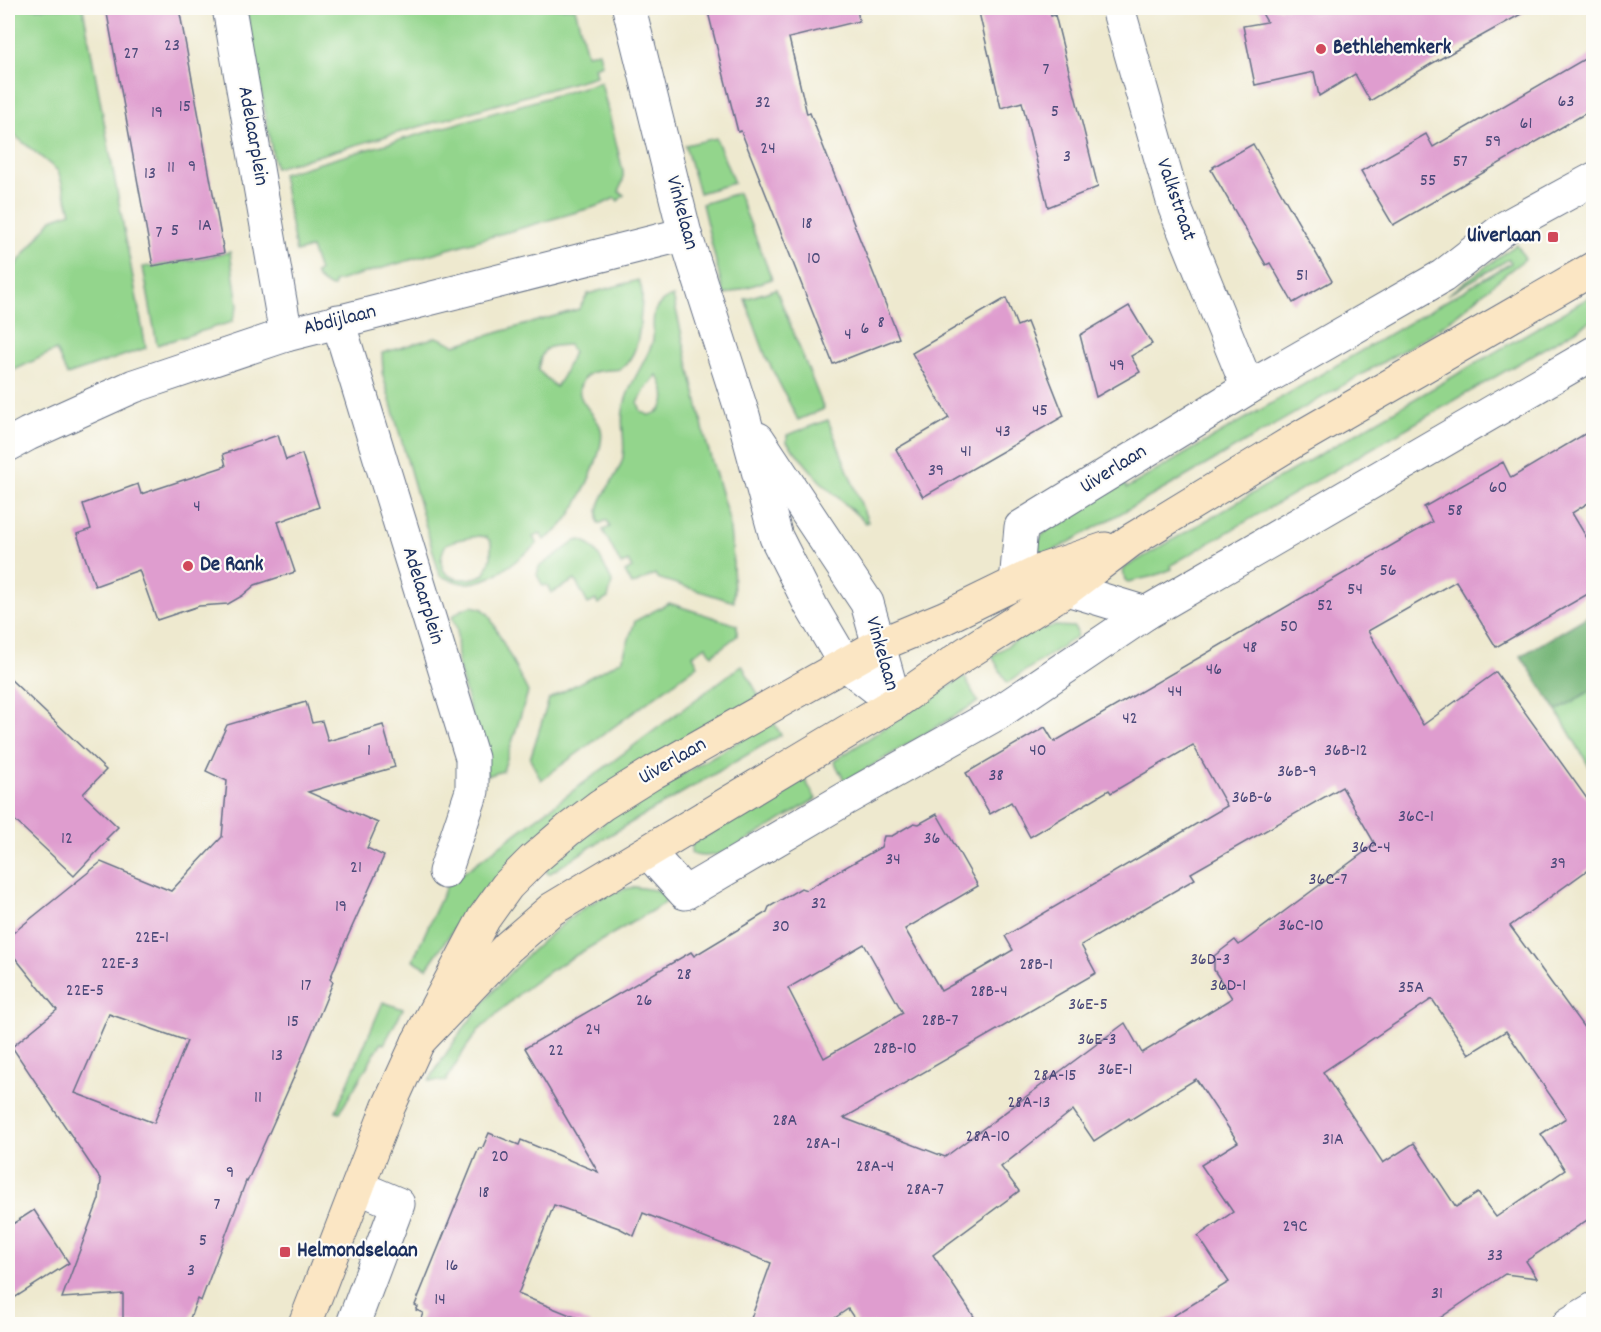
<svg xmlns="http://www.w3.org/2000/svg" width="1601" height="1332" font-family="Dekko,sans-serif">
  <rect width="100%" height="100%" fill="#fdfcf7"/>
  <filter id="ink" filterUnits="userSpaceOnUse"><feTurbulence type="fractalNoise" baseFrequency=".0167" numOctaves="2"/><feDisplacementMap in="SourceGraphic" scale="12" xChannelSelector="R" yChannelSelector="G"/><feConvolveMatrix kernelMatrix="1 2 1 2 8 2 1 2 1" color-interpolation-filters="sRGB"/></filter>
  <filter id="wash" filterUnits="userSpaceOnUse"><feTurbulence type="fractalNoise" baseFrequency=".008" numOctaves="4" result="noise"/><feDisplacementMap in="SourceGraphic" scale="24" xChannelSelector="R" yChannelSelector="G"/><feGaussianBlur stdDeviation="1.35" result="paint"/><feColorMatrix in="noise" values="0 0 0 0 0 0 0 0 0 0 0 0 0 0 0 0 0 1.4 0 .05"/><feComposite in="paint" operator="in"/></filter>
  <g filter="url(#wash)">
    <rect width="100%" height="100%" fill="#eee9cf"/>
    <g fill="#93d58c" stroke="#578275" stroke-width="1.5" fill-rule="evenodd">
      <polygon points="8,8 83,8 146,348 67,375 56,350 8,373 8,275 52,219 71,212 58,171 8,130"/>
      <polygon points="246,8 575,8 587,54 599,52 602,64 594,67 596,76 275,168"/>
      <path d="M601,82L623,171V180L619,192L624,195L618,201L615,198L601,205L334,282V287C325,286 318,282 315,273L319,271L311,248L296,252L282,174Z"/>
      <polygon points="716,138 734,183 699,193 685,145"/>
      <polygon points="738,193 772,279 724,295 702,204"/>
      <path d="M1517,244L1525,259C1493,282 1465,311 1433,333L1166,488L1048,554L1039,552L1038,540C1049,523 1104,496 1124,484L1127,488L1511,263L1509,259L1447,295Z"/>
      <polygon points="230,252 238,305 232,322 157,345 143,267 188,260 189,261"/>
      <path d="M638,280C644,289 642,301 641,312C639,333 639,354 621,369C609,371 591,368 583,380C570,399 597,413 601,429C606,450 579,504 565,522C559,530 552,535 544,540L540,533L533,537L537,544C517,560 490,585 463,583C455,582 447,578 440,576L382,372H383L382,353L437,337L455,345L579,309L588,294ZM569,345L573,352L563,376L556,387L538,370C542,346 546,346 569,345ZM479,536L486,537L491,542V558L485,574C460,586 429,577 446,544L457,540Z"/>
      <polygon points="776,289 824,409 798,420 766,357 745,299"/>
      <polygon points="1593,295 1593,320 1171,565 1172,569 1154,576 1128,582 1125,580 1123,571 1126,567"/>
      <path d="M673,296L706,441L729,520L733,559L734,602L657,578L655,574L632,585L625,572L632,568L628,561L621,565L603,530L610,527L607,520L599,524C592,500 616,482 622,461C627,444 620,428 623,411C627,386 643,367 652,344C656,333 650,319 656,309C660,302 666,298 673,296ZM657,375C667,390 670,412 648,415L641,411L638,403L646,388Z"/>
      <polygon points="828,420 868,522 866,523 819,480 787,442 787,435"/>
      <path d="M581,540C598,547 604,566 612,582L608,598L598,604L596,600L588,604L575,580L551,593L547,585L543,586L537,575L539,567L576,541Z"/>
      <polygon points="669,603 737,625 737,636 712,655 706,646 693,655 698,665 541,780 530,759 549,699 622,660 635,621"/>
      <polygon points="472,606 483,609 489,615 528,692 503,771 487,776 458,664 457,629 452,617 461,610"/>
      <path d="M1056,626L1074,627L1077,632L1076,637L1007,683L992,656C1013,642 1030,629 1056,626Z"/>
      <polygon points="742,665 759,696 482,893 458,923 427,968 413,960 447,885"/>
      <polygon points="964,676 978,702 845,782 834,761"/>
      <polygon points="1593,689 1593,773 1557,711"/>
      <polygon points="773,721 781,735 603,839 549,874 547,873 546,867 615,814"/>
      <path d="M804,778L816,799C787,816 757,836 727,851C716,856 700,858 691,853L692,844Z"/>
      <path d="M635,887L655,890L662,893L666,897L665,903L551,970L521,992L478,1031L465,1049L446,1081H429C464,1022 505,971 559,927C581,908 606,891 635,887Z"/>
      <polygon points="383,1002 403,1009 384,1044 381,1043 340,1112 336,1111"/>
    </g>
    <polygon fill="#76b678" stroke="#48726b" stroke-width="1.5" points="1593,613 1593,689 1557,711 1521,656"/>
    <g id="blocks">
      <g fill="#df9dcf" fill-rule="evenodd">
        <polygon points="106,8 179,8 224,253 153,266"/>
        <polygon points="707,8 857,8 859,21 789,38 807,114 810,113 899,338 833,364 741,131 738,132"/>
        <polygon points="978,8 1049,8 1051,16 1055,15 1098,187 1048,207 1022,102 1001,108"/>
        <polygon points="1259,8 1532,8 1431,64 1370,101 1355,74 1319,96 1314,72 1255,85 1243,26 1267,22"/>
        <polygon points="1593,54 1593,109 1393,225 1361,171 1426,134 1433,147"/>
        <polygon points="1253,144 1332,281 1293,303 1270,263 1266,265 1211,170 1214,168 1213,167"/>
        <polygon points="1006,298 1017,326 1027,322 1064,416 923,497 896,449 949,418 912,353"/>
        <polygon points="1129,306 1152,344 1131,356 1140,372 1096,397 1080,335"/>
        <path d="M1593,429V500L1572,513L1593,548V591L1496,647L1456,581L1368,631L1423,725L1496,672L1593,807V866L1510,926L1593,1040V1216L1526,1261L1537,1278L1505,1274L1431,1324H1160L1229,1282L1198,1236L1233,1212L1201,1165L1238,1142L1196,1079L1130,1120L1129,1118L1094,1141L1073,1110L1001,1167L1019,1191L933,1255L979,1324H858L848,1309L826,1324H749L771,1263L643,1213L634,1236L619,1228L554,1205L518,1294L590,1323V1324H419L423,1313L416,1310L418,1307L415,1305L479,1148L482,1149L489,1133L519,1145L521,1140L598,1172L525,1048L691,952L694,956L767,912L769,907L801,888L806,890L881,847L884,836H892L914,823L919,824L937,814L978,886L905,929L941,991L977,971L1013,950L1005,936L1227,806L1193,745L1111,793L1109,790L1030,837L1011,802L990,814L966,773L1045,727L1054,742L1432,522L1424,507L1503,462L1511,478ZM1342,787L1375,844L1239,945L1235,940L1214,956V970L1232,998L1142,1053L1125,1023L945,1157L844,1118L1096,973L1081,945L1195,879L1191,873ZM864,944L903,1013L824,1058L788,988ZM1432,999L1469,1054L1506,1031L1566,1118L1541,1134L1565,1170L1496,1217L1478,1193L1456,1207L1414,1143L1383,1163L1323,1072Z"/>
        <polygon points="278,435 286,460 302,454 319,507 278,522 295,572 255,585 242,596 228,604 199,606 157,620 139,570 95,586 77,534 91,529 83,504 138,484 141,494 226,466 223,454"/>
        <polygon points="8,677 106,770 83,794 118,827 106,839 108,840 74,876 8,814"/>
        <path d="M306,702L312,723L322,721L328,741L383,725L395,767L308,792L378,823L367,848L384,856L343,947L330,979L333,982L293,1079L247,1182L246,1181L201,1301L197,1299L188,1324H123V1294L62,1298L99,1199L101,1180L12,1047L57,1010L8,949V937L101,862L171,891L222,837L227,781L206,771L227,725ZM109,1014L187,1041L154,1123L75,1093Z"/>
        <polygon points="34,1210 69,1263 8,1302 8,1227"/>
      </g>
    </g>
  </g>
  <g filter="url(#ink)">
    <use href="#blocks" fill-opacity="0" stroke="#657086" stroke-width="1.5"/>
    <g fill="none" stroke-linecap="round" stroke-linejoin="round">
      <defs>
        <g id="minor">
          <polyline points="229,8 286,335"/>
          <polyline points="629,8 685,234 743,415 776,537 811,606 845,664 895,703"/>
          <polyline points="1118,8 1175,208 1248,388"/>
          <polyline points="338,321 472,758 472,791 445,872"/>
          <polyline points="758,439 867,603 895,703"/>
          <polyline points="8,445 28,434 134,386 286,335 685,234"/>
          <polyline points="1016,583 1021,527 1248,388 1443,276 1506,227 1594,179"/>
          <polyline points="1067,589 1146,613"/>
          <polyline points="648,852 685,893 845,799 998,713 1146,613 1594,353"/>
          <polyline points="353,1324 398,1204 358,1187"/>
          <polyline points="1569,1324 1594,1309"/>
        </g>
        <g id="secondary">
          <polyline points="418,1042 508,947 552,909 895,703 965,654 1067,589 1130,541 1294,441 1594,268"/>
          <polyline points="305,1324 388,1108 418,1042 484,918 507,886 533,860 568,830 601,805 654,772 879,645 944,618 1045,569 1105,549"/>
        </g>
      </defs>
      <use href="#minor" stroke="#657086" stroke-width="35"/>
      <use href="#secondary" stroke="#657086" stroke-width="35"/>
      <use href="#minor" stroke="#fff" stroke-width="33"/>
      <use href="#secondary" stroke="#fbe6c4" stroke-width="33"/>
    </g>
  </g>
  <g fill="#d1495b" stroke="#fdfcf7" stroke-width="2">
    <circle cx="1321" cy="49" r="6"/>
    <rect x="1547" y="231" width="12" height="12" rx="3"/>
    <circle cx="188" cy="566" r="6"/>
    <rect x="279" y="1246" width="12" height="12" rx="3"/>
  </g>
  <g text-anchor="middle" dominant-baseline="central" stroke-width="4.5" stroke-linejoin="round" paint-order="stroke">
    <g font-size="18" fill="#4c4a7a">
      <text x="172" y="46">23</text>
      <text x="131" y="54">27</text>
      <text x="1046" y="70">7</text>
      <text x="1566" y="102">63</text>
      <text x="763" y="103">32</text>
      <text x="185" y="107">15</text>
      <text x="1055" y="112">5</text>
      <text x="157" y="113">19</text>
      <text x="1526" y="124">61</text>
      <text x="1493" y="142">59</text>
      <text x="768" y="149">24</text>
      <text x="1067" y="157">3</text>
      <text x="1460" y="162">57</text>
      <text x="192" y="167">9</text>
      <text x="171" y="168">11</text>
      <text x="150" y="174">13</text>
      <text x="1428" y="181">55</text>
      <text x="807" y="224">18</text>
      <text x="205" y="226">1A</text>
      <text x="175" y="231">5</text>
      <text x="159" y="233">7</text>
      <text x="814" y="259">10</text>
      <text x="1302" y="276">51</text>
      <text x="881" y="323">8</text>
      <text x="865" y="329">6</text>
      <text x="848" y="335">4</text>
      <text x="1117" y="366">49</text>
      <text x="1040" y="411">45</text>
      <text x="1003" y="432">43</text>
      <text x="966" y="452">41</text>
      <text x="936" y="471">39</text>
      <text x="1498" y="488">60</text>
      <text x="197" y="507">4</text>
      <text x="1455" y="511">58</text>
      <text x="1388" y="571">56</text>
      <text x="1355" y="590">54</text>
      <text x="1325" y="606">52</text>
      <text x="1289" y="627">50</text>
      <text x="1250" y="648">48</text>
      <text x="1214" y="670">46</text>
      <text x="1175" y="692">44</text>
      <text x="1130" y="719">42</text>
      <text x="369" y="751">1</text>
      <text x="1038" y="751">40</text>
      <text x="1346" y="751">36B-12</text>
      <text x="1297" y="772">36B-9</text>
      <text x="996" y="776">38</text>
      <text x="1252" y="798">36B-6</text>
      <text x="1416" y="817">36C-1</text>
      <text x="67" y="839">12</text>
      <text x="932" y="839">36</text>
      <text x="1371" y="848">36C-4</text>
      <text x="893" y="860">34</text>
      <text x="1558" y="864">39</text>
      <text x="356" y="868">21</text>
      <text x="1328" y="880">36C-7</text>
      <text x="819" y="904">32</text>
      <text x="341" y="907">19</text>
      <text x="1301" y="926">36C-10</text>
      <text x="781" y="927">30</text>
      <text x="152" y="938">22E-1</text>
      <text x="1210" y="960">36D-3</text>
      <text x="120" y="964">22E-3</text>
      <text x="1036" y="965">28B-1</text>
      <text x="684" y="975">28</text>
      <text x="306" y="986">17</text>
      <text x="1228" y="986">36D-1</text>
      <text x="1411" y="988">35A</text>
      <text x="85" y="991">22E-5</text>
      <text x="989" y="992">28B-4</text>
      <text x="644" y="1001">26</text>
      <text x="1088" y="1005">36E-5</text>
      <text x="940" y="1021">28B-7</text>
      <text x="293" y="1022">15</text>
      <text x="593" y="1030">24</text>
      <text x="1097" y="1040">36E-3</text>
      <text x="895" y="1049">28B-10</text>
      <text x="556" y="1051">22</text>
      <text x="277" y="1056">13</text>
      <text x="1115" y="1070">36E-1</text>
      <text x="1055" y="1076">28A-15</text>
      <text x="258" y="1098">11</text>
      <text x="1029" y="1103">28A-13</text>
      <text x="785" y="1121">28A</text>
      <text x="988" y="1137">28A-10</text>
      <text x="1333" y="1140">31A</text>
      <text x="823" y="1144">28A-1</text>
      <text x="500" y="1157">20</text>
      <text x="875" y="1167">28A-4</text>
      <text x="230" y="1173">9</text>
      <text x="925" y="1190">28A-7</text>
      <text x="484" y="1193">18</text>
      <text x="217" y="1205">7</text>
      <text x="1295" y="1227">29C</text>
      <text x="203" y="1241">5</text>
      <text x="1495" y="1256">33</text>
      <text x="452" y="1266">16</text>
      <text x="191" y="1271">3</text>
      <text x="1437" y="1294">31</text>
      <text x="440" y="1300">14</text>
    </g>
    <g font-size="21" font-weight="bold" fill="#1b2f5e" stroke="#fdfcf7" text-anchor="start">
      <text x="1333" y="49">Bethlehemkerk</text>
      <text x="1541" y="237" text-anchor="end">Uiverlaan</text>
      <text x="200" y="566">De Rank</text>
      <text x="297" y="1252">Helmondselaan</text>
    </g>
    <g font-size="21" fill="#1b2f5e" stroke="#fdfcf7">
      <text transform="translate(252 136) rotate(80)">Adelaarplein</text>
      <text transform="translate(1175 200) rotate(71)">Valkstraat</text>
      <text transform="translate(681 213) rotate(75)">Vinkelaan</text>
      <text transform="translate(340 321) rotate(-14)">Abdijlaan</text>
      <text transform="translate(1114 470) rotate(-32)">Uiverlaan</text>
      <text transform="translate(422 596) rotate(73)">Adelaarplein</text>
      <text transform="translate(881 654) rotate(74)">Vinkelaan</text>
      <text transform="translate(673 762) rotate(-30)">Uiverlaan</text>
    </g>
  </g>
  <rect width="1601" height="1332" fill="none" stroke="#fdfcf7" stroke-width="30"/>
</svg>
